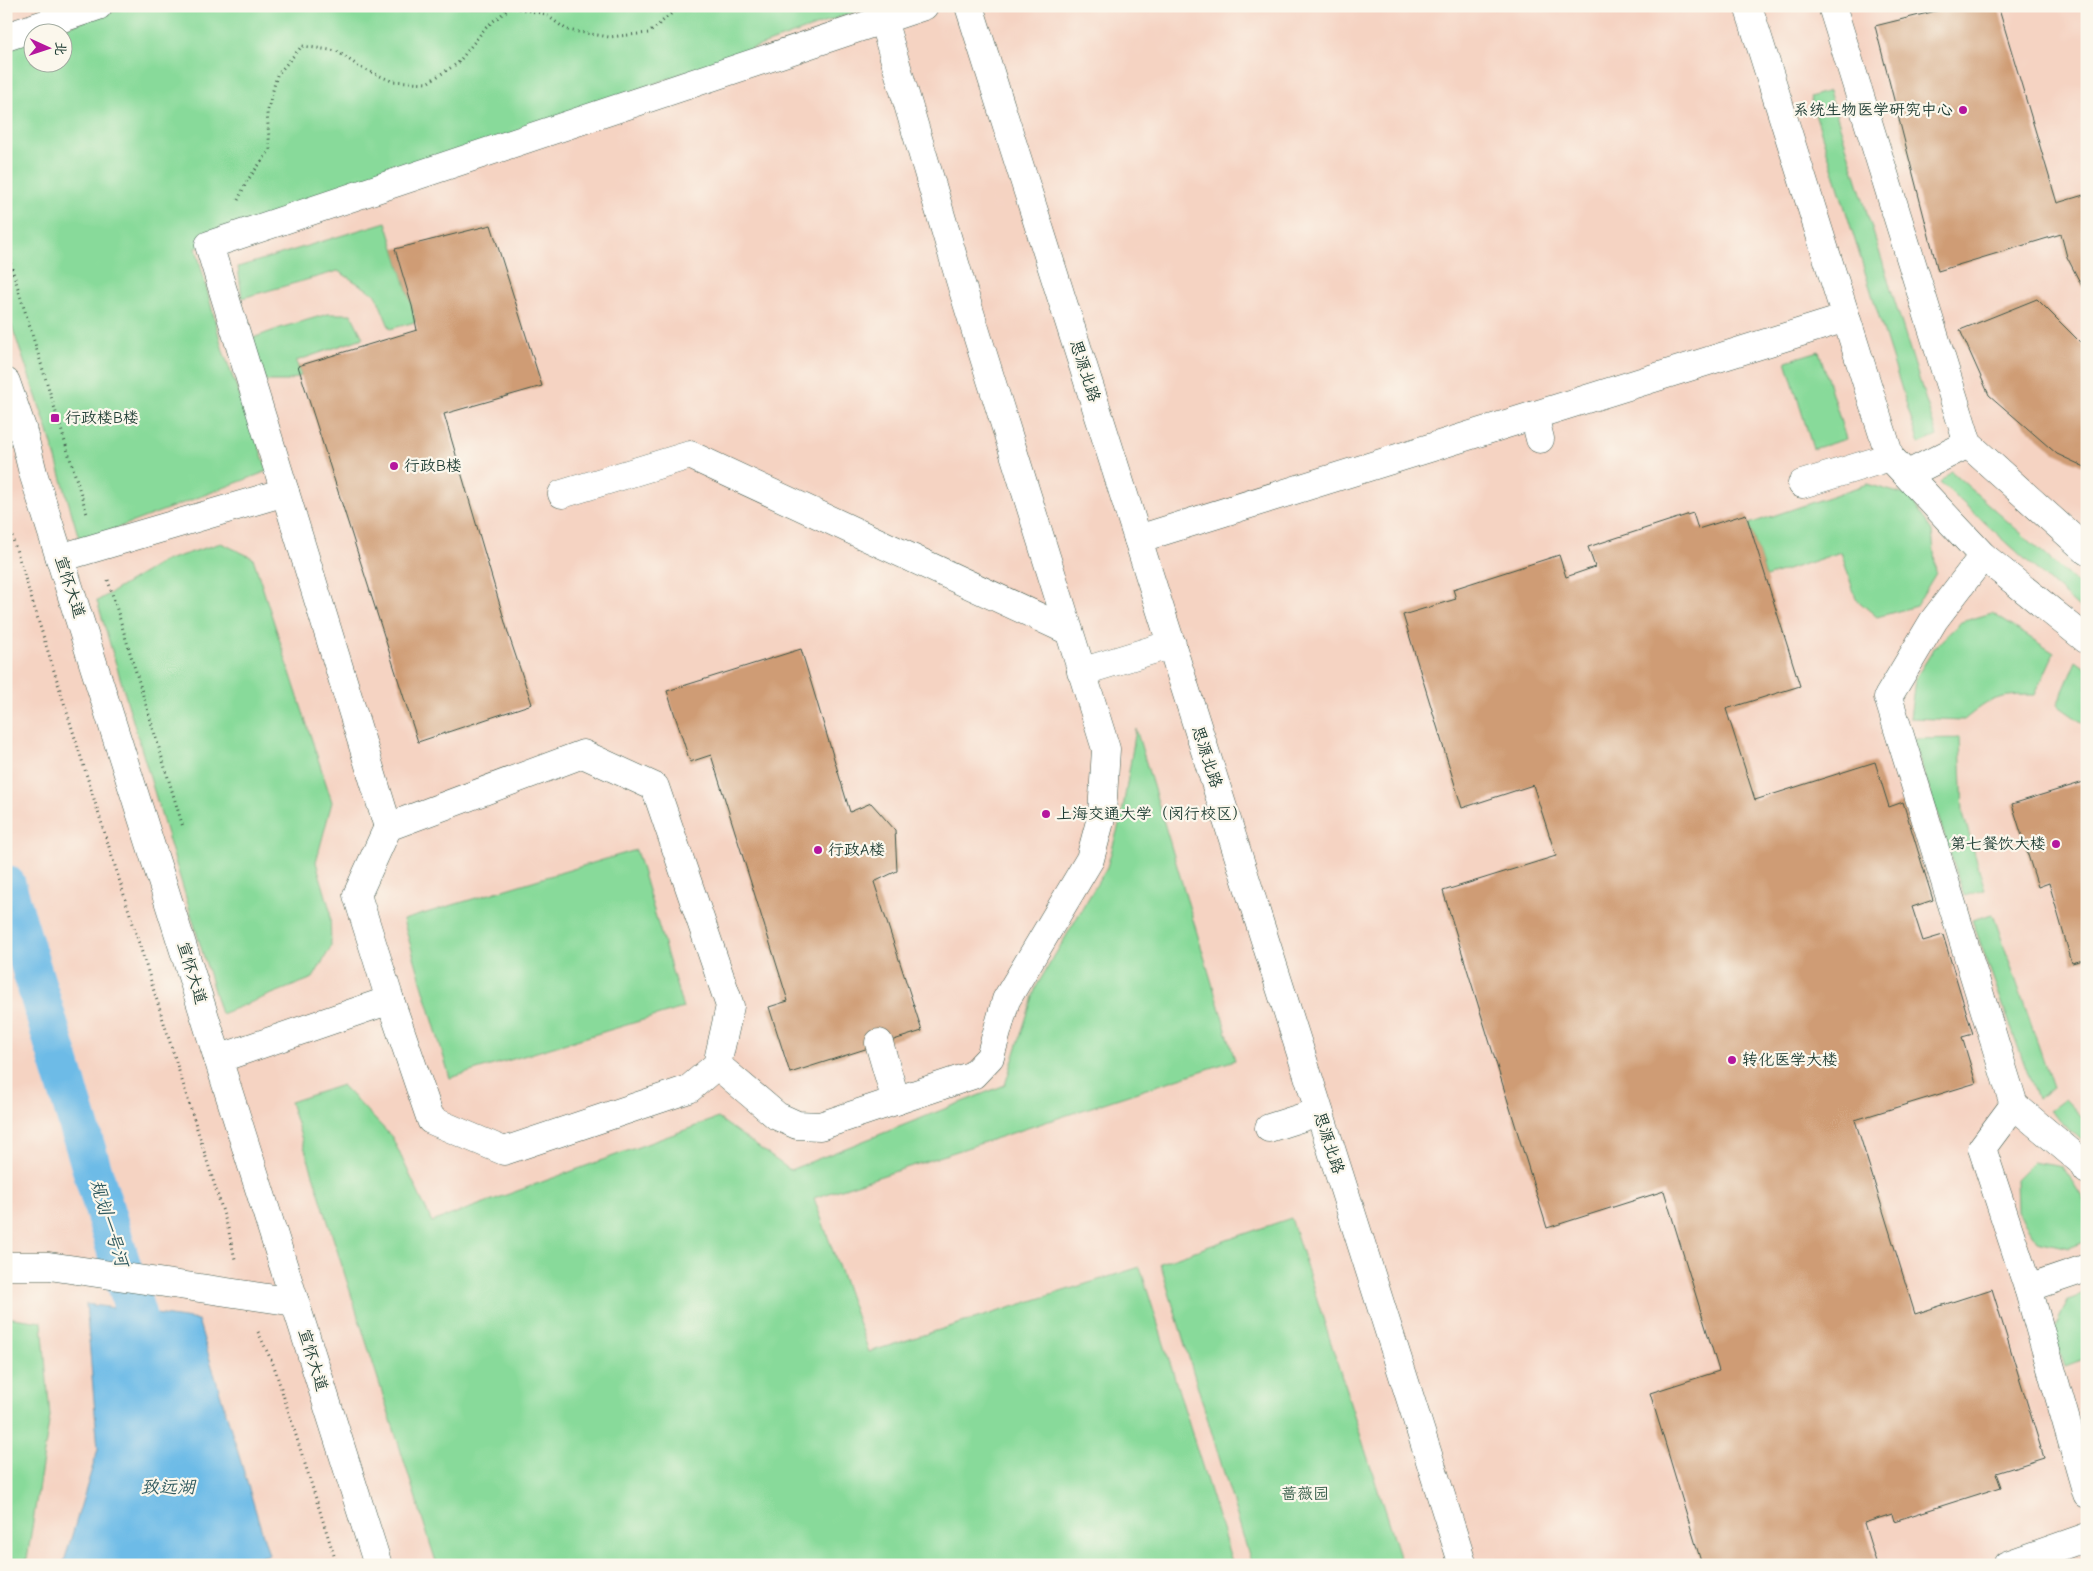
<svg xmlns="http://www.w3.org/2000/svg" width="2093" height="1571" font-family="'Comic Neue','LXGW WenKai TC',sans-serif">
  <rect width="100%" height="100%" fill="#fbf7ec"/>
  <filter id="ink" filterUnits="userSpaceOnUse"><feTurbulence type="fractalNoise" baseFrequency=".02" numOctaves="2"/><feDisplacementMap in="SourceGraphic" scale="10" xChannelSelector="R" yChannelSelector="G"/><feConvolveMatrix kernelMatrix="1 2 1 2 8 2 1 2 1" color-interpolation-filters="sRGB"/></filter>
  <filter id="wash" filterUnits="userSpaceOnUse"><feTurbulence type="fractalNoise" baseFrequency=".0096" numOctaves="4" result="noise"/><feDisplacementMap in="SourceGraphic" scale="20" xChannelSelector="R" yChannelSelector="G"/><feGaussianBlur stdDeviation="1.12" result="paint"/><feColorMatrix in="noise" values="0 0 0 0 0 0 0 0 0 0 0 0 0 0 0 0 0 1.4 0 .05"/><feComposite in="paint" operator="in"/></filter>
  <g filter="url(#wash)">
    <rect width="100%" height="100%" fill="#f1e1c3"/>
    <path fill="#f5d3c2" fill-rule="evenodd" d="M6,6H2087V1565H6ZM32,32H62V62H32Z"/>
    <g fill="#88da9a" stroke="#548c67">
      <polygon points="130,6 871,6 196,248 223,351 268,471 80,542 48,431 6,309 6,47 32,39 32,62 62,62 62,32 51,32"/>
      <polygon points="1829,91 1937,436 1919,444 1810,97"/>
      <polygon points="386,222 412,306 415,322 390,329 376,295 338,271 242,298 238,267"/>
      <polygon points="328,314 351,314 363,338 296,361 301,376 287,381 266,381 250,339 283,327"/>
      <polygon points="1819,351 1846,439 1813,449 1786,361"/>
      <polygon points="1951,471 2087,592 2087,600 2080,609 1940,482"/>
      <polygon points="1867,484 1909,496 1932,531 1936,573 1916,606 1877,617 1856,599 1841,552 1766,577 1749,524"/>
      <polygon points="221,543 253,558 332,802 316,862 330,910 331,947 313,978 221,1014 97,601 164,561"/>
      <path d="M1992,613L2054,653L2035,695C1999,695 1992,697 1964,720L1910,718L1915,679L1935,647L1961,622Z"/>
      <polygon points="2076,661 2087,669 2087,726 2057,705"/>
      <polygon points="1136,729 1235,1060 814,1198 869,1352 1140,1267 1233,1565 437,1565 290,1102 342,1085 392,1137 432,1222 718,1118 790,1170 1005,1085 1036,987 1107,867 1122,814"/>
      <polygon points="1960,738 1963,813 1985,890 1964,896 1913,739"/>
      <polygon points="636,850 683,1008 450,1078 403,920"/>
      <polygon points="1993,914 2053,1088 2037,1099 1972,920"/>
      <polygon points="2065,1099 2087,1122 2087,1145 2049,1111"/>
      <polygon points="2033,1162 2063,1167 2087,1205 2087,1241 2069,1248 2037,1241 2017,1211 2016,1179"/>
      <polygon points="1291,1218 1402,1565 1252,1565 1160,1263"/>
      <polygon points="2087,1293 2087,1358 2065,1366 2053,1332 2068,1300"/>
      <polygon points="6,1317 42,1322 50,1416 26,1565 6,1565"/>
    </g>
    <polygon fill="#6dbbe7" stroke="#467c8e" points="86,1304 198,1320 269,1555 240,1560 241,1565 63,1565 98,1449"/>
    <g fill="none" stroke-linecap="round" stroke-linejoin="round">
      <polyline stroke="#6dbbe7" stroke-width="40" points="6,885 151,1364"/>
    </g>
    <g id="blocks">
      <g fill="#cf9c75">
        <polygon points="1956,6 1998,6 2057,203 2087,194 2087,296 2067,257 2061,234 1938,271 1875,26"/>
        <polygon points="491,225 542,386 444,414 509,636 532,704 418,742 298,366 417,330 412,306 395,249"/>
        <polygon points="2037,299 2087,349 2087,468 2057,454 1989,395 1960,330"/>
        <polygon points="1693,513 1698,529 1746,514 1800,686 1726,709 1755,800 1875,762 1889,807 1903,802 1933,900 1912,907 1923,941 1943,935 1973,1034 1962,1037 1976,1083 1855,1120 1915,1314 1992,1289 2044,1458 1996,1473 2001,1487 1894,1521 1892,1514 1864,1523 1877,1565 1702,1565 1650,1393 1719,1371 1664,1191 1547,1228 1443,891 1556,856 1533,785 1462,808 1403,615 1456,599 1453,589 1559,555 1566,577 1595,567 1588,547"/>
        <polygon points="801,649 850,812 871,803 895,830 897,871 874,882 922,1031 790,1073 769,1007 788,1001 711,755 690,762 667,691"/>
        <polygon points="2087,781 2087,959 2072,963 2049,883 2038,887 2012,804"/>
      </g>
    </g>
  </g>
  <g filter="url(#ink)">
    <use href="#blocks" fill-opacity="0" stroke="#3e5649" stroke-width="1"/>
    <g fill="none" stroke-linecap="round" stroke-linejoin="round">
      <defs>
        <g id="minor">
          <polyline points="969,6 1463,1565"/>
          <polyline points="1748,6 1890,457 1983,556 1934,620 1888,697 2014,1105 2083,1163 2087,1170"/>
          <polyline points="1832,6 1968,444 2087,551"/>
          <polyline points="6,37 98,6"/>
          <polyline points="6,382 22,428 33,473 378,1565"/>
          <polyline points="1534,415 1540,439"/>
          <polyline points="1908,474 1968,444"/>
          <polyline points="1802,484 1890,457"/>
          <polyline points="562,494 690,455 1069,631"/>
          <polyline points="1138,539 1846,318"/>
          <polyline points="1983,556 2087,640"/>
          <polyline points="60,558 285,492"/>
          <polyline points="1081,672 1172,644"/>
          <polygon points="583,754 655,787 730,1006 717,1065 689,1089 504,1151 431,1120 390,1000 357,895 388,827"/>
          <polyline points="388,827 209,245 924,6"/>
          <polyline points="879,1043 896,1101"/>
          <polyline points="218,1059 390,1000"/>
          <polyline points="717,1065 777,1116 797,1125 820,1126 973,1075 990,1057 1006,1000 1090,859 1102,814 1106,749 962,287 883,20"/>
          <polyline points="2014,1105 1982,1148 2028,1288 2087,1268"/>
          <polyline points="1269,1128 1319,1112"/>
          <polyline points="6,1266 49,1266 295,1302"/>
          <polyline points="2028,1288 2087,1494"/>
          <polyline points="2007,1565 2087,1537"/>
        </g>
      </defs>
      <use href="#minor" stroke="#3e5649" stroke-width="29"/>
      <g stroke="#3e5649" stroke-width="3" stroke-dasharray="1 4" stroke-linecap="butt">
        <polyline points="238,200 247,181 270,150 267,113 277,75 302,46 337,51 361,68 392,81 427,83 458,63 486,27 511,7 545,14 567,30 609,37 649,33 680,6"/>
        <polyline points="6,249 87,514"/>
        <polyline points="6,517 228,1228 235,1259"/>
        <polyline points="108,580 183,827"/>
        <polyline points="258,1332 274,1366 337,1565"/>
      </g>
      <use href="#minor" stroke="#fff" stroke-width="28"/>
    </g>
  </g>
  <g fill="#b5179e" stroke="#fbf7ec" stroke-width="2">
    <circle cx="1963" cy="110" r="5"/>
    <rect x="50" y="413" width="10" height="10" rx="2.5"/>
    <circle cx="394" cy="466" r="5"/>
    <circle cx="1046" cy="814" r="5"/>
    <circle cx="2056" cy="844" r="5"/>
    <circle cx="818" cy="850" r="5"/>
    <circle cx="1732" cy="1060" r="5"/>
  </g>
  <g text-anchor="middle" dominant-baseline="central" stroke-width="4.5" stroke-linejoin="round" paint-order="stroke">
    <g font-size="16" fill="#1f3d34" stroke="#fbf7ec" text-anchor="start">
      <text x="1953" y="110" text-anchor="end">系统生物医学研究中心</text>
      <text x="65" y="418">行政楼B楼</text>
      <text x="404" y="466">行政B楼</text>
      <text x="1056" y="814">上海交通大学（闵行校区）</text>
      <text x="2046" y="844" text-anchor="end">第七餐饮大楼</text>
      <text x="828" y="850">行政A楼</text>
      <text x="1742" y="1060">转化医学大楼</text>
    </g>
    <g font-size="16" fill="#1f3d34" stroke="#fbf7ec">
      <text transform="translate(1085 371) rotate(72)">思源北路</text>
      <text transform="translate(70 587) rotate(72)">宣怀大道</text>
      <text transform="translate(1207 757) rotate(72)">思源北路</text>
      <text transform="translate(192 973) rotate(73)">宣怀大道</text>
      <text transform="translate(1329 1143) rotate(72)">思源北路</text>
      <text transform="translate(313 1360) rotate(73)">宣怀大道</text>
    </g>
    <g font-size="16" fill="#345c48" stroke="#fbf7ec">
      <text x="1305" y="1494">蔷薇园</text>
    </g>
    <g font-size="18" font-style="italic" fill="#325c61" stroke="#fbf7ec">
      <text transform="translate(109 1223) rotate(73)">规划一号河</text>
      <text x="168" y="1487">致远湖</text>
    </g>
  </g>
  <rect width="2093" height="1571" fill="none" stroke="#fbf7ec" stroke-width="25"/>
  <g transform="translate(48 48) rotate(93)"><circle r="24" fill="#fbf7ec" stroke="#a3ada2"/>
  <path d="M0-4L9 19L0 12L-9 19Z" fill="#b5179e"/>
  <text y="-8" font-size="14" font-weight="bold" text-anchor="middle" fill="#1f3d34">北</text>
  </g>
</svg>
